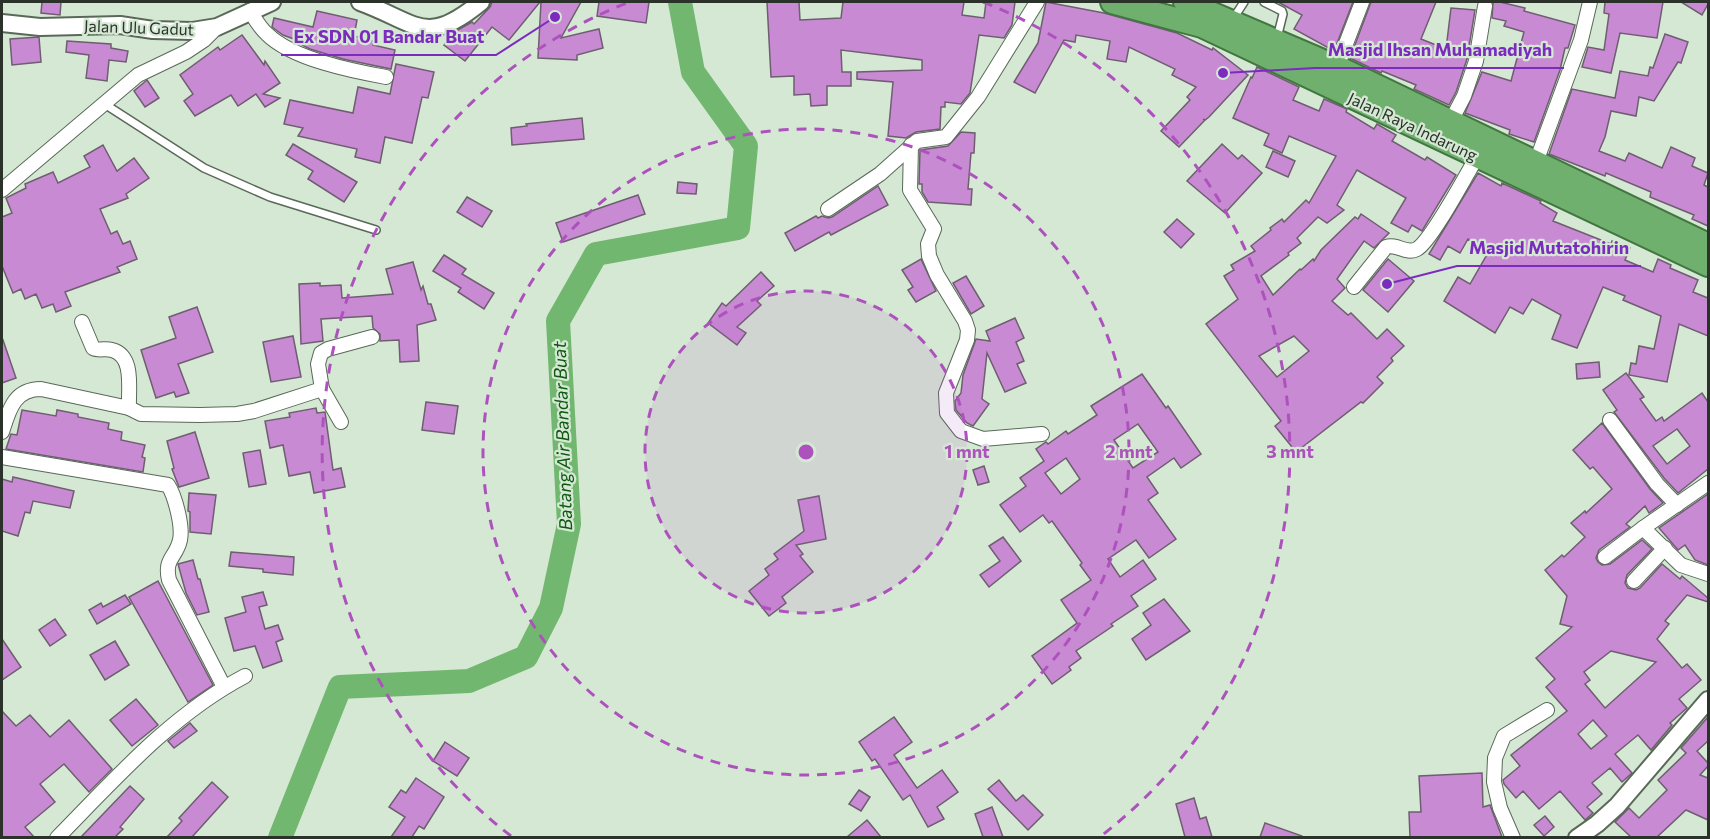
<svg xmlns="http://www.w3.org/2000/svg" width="1710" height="839" font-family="Commissioner,sans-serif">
  <rect width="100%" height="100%" fill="#d5e8d4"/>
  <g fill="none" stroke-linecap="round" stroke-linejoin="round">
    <polyline stroke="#72b76f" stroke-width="24" points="280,838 340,687 469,681 526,657 551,608 569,524 558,321 596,254 738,228 746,146 693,72 680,2"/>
  </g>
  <g fill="#c98ad4" stroke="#6e5e70" stroke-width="1.5" fill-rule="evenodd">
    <polygon points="42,2 61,2 60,15 41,13"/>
    <polygon points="492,2 540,2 509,40 492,27 465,61 444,45 454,32 472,22 474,24 490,7"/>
    <polygon points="541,2 581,2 561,38 599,29 603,48 577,55 577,60 538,58"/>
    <polygon points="599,2 649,2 646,23 597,16"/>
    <polygon points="767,2 799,2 800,20 841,18 843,2 964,2 962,15 984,18 986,2 1015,2 1012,25 1004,38 979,35 970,93 961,104 945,102 945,107 941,107 940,129 916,132 906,138 888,136 893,82 857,79 857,72 922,70 922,60 841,50 842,72 851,72 851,86 827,86 827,105 811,106 810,94 794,95 794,76 771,77"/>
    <polygon points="1046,2 1104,13 1177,33 1212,50 1213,48 1248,75 1209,117 1205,120 1203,119 1205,120 1179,147 1161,131 1190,100 1187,97 1196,87 1172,75 1175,69 1129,47 1126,62 1107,59 1110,41 1076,35 1075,42 1064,40 1035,93 1014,82 1038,43"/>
    <polygon points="1278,2 1353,2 1334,51 1294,29 1302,15"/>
    <polygon points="1371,2 1436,2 1421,39 1446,49 1451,8 1475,10 1467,59 1456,92 1449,105 1414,89 1416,85 1382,71 1381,73 1350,58"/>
    <polygon points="1493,2 1500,2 1525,8 1524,11 1575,25 1568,48 1565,48 1560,70 1534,142 1509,134 1510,130 1465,113 1482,72 1511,81 1524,32 1504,26 1506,21 1492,18"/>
    <polygon points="1605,2 1663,2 1657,38 1620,33 1611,73 1582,67 1588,47 1604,50 1609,14 1604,13"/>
    <polygon points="1681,2 1708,2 1708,4 1702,15"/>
    <polygon points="317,11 357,20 354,36 374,41 373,45 395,50 391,69 343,59 310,49 298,43 299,41 283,35 272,27 274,18 313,27"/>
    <polygon points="1665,34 1688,42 1681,63 1678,62 1654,101 1639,97 1636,116 1611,111 1605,137 1599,151 1625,161 1629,153 1662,168 1671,147 1695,158 1692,166 1708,173 1704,185 1708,187 1708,226 1692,219 1694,215 1650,197 1651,192 1606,173 1605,176 1549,154 1572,89 1615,98 1620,71 1648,76 1650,67 1653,68"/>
    <polygon points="242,35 264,65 265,61 280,83 263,94 280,98 265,107 256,94 238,106 231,95 195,116 184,101 193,94 180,75 218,47 220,50"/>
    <polygon points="39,37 41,62 12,65 10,39"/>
    <polygon points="67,41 111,44 111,48 128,51 126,62 109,60 107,81 86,78 89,55 66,52"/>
    <polygon points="396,64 434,72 428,98 422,97 412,143 385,137 380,163 355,157 357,149 298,136 303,128 284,124 290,100 353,113 358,87 390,94"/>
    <path d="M1257,67L1299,87L1293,100L1319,111L1324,99L1347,109L1346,112L1374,129L1377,124L1396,135L1392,141L1425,160L1427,157L1456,175L1422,231L1412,225L1408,232L1391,223L1406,198L1357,170L1337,205L1344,210L1327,223L1318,217L1297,238L1301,243L1288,253L1289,255L1261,276L1273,295L1300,269L1301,270L1313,259L1314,261L1321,250L1355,217L1358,219L1361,214L1389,233L1374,248L1364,241L1337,279L1345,288L1332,301L1348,315L1351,313L1377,339L1387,329L1404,346L1391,358L1393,361L1377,377L1383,383L1363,403L1361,402L1296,452L1275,426L1281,421L1206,324L1238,299L1224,276L1234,270L1231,265L1255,251L1251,246L1271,230L1270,228L1282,219L1284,222L1306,200L1309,203L1336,156L1289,136L1282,153L1264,145L1269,134L1233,118L1251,77L1252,78ZM1294,336L1309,351L1277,377L1259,356Z"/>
    <polygon points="147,80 159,98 145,107 134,91"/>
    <polygon points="582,118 584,139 512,145 511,128 527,126 526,124"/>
    <polygon points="961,132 975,133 974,153 971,153 968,189 972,189 971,205 928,202 922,192 922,184 919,184 920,150 948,146"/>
    <polygon points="293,144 357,182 344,202 308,179 313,171 286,155"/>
    <polygon points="1222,144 1238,159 1242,155 1262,173 1225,213 1187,181"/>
    <polygon points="103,145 117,171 134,158 149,178 126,194 128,198 100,209 111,234 117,231 123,244 130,241 137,259 117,267 120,272 65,292 71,306 56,312 53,304 42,308 36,294 25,299 21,289 13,293 2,266 2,217 12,213 6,198 26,188 25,184 53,172 58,183 90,167 84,156"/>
    <polygon points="1273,151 1295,161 1288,177 1266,167"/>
    <polygon points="1478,173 1501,186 1502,183 1541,201 1540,203 1557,213 1553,221 1611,244 1612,241 1630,248 1625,260 1653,272 1658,259 1671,265 1670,268 1698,280 1693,292 1708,298 1708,336 1679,324 1667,382 1629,375 1631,363 1636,364 1639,346 1654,349 1661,316 1623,300 1625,296 1603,287 1577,348 1552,339 1561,315 1532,299 1523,314 1510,307 1495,333 1444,301 1458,277 1470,284 1489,251 1468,239 1460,253 1448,246 1440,260 1429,254"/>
    <polygon points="678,182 697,184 696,194 677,193"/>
    <polygon points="878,186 888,205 831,235 829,232 795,251 785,233 816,216 818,218 822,216 828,218 832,217"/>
    <polygon points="638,195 645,214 563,242 556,223"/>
    <polygon points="467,197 492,211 482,227 457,212"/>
    <polygon points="1177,219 1194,234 1181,248 1164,232"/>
    <polygon points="444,255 466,269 462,274 494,293 484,309 458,292 461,288 433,271"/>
    <polygon points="921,259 936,291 916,302 908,290 913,287 902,270"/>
    <polygon points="1388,259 1414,281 1388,312 1363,290"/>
    <polygon points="413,262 421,290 423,286 428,304 431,304 436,320 417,325 419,361 400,362 399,340 380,341 380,334 373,328 372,316 321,319 323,341 301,344 299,284 320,283 320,286 341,285 342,298 393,294 386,269"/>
    <polygon points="761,272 774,286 757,301 761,305 737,327 746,333 737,345 708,323 722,303 726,306"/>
    <polygon points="966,276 984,306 971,314 953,283"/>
    <polygon points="197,307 213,352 178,364 189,393 176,397 174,392 156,398 141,350 176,338 169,317"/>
    <polygon points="1015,318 1024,338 1016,342 1024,361 1017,364 1026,383 1005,392 987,353 982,399 989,404 973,426 967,423 956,410 955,401 961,393 963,375 976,339 990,341 986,331"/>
    <polygon points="293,336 301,377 271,382 263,342"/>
    <polygon points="3,340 16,378 2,383 2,341"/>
    <polygon points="1599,362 1600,377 1577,379 1576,364"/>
    <path d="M1626,373L1644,397L1640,399L1656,421L1662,417L1664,421L1702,393L1708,402V469L1678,493L1664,478L1614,412L1617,410L1603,390ZM1677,429L1690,446L1667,464L1653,446Z"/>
    <path d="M1142,374L1166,408L1168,406L1201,454L1181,468L1174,458L1147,477L1158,493L1148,500L1176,539L1149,558L1136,540L1108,559L1120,577L1143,560L1156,579L1131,596L1138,606L1111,624L1113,626L1076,651L1081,658L1069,667L1071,670L1052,684L1032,656L1077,623L1061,600L1091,580L1080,565L1082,563L1052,521L1049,523L1043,515L1020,532L1000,505L1026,486L1020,478L1044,461L1036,449L1046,442L1048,444L1066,431L1068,434L1097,415L1091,406ZM1138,424L1158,452L1133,468L1114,440ZM1066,458L1080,479L1061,494L1045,473Z"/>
    <polygon points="426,402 458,406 454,434 422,430"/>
    <polygon points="316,408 317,413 325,412 333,470 341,468 345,487 314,493 310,472 289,476 283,445 270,448 265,421 290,417 289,413"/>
    <polygon points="22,410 56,416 57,410 78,414 78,417 109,423 108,429 122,432 121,440 145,445 142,457 145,458 143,472 6,449 11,434 17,435"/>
    <path d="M1602,423L1650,489L1663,503L1649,513L1645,506L1626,524L1630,527L1599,550L1596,558L1598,562L1602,565L1610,564L1642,540L1652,549L1627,575L1625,583L1628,588L1636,590L1640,588L1662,564L1680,579L1682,576L1708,598V602L1687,595L1665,621L1669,624L1657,639L1682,668L1687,664L1701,680L1679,699L1687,708L1670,723L1672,725L1651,750L1638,735L1615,754L1632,773L1622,782L1610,768L1592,783L1602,794L1587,807L1593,813L1585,820L1560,791L1539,809L1523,791L1516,798L1504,784L1503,780L1520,766L1511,755L1567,711L1546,687L1555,679L1536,658L1572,627L1560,624L1567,596L1545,570L1562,555L1564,557L1585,537L1571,523L1585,511L1586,513L1612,489L1593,467L1590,469L1573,450ZM1611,651L1656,662L1605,708L1585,684L1590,680L1584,672ZM1593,720L1607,736L1591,749L1578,734Z"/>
    <polygon points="195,432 209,478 179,487 172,469 174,468 167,441"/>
    <polygon points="260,450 266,484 249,487 243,453"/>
    <polygon points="984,466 989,482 978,485 973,470"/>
    <polygon points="13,477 74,491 70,508 33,501 30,513 25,512 18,536 2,531 2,479 12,482"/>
    <polygon points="189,493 216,495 211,534 190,532 190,512 188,511"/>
    <polygon points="1708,494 1708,565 1695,560 1685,545 1678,550 1659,528"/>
    <polygon points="819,496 826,539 796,545 803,554 800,556 813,572 782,597 786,603 769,616 749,591 769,575 765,569 778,559 774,554 804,531 798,500"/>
    <polygon points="1003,537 1021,561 989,587 980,575 1000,561 989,546"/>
    <polygon points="231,552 294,557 293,575 263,572 263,569 229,566"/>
    <polygon points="193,560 198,579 200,579 209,612 197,615 186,593 178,564"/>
    <polygon points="158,581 213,685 188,702 129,597"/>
    <polygon points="263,592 267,605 259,607 265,629 278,625 283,639 276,642 282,661 263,668 255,646 234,651 225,618 246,612 242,597"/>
    <polygon points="125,595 131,604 97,624 89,610 101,603 103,607"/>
    <polygon points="1164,599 1190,631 1146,660 1132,639 1151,625 1143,613"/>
    <polygon points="55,619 66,635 50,646 39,630"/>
    <polygon points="2,639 21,667 2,680"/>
    <polygon points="115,641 129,665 105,680 90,655"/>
    <polygon points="136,699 158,725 132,746 110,720"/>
    <polygon points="2,711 16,726 30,715 50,737 69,720 112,769 89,792 64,764 40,784 55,802 25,827 34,837 2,837"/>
    <polygon points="894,717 912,742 894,755 917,788 942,770 958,792 937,807 944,819 928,827 910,795 903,800 875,759 872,761 859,742"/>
    <polygon points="1708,717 1708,741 1697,751 1708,763 1708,766 1700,775 1708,778 1708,820 1686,810 1657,837 1631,837 1615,822 1629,808 1639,818 1667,790 1658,780 1686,753 1681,748"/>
    <polygon points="190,723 197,731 174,748 168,741"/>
    <polygon points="445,742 469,758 457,776 433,761"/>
    <polygon points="1482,773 1483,807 1490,805 1502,837 1410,837 1409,812 1421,812 1419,776"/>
    <polygon points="416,778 444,797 424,829 419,826 412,837 391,837 405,817 389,807 401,790 406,793"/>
    <polygon points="999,780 1016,801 1023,795 1043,815 1028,830 988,789"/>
    <polygon points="212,782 228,797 192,837 167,837 182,821 179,818"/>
    <polygon points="130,786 144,799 120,827 123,829 115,837 81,837"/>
    <polygon points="859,790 870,797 861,811 849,804"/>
    <polygon points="1194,798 1200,819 1206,817 1212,837 1185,837 1176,804"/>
    <polygon points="992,807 1003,837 983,837 975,814"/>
    <polygon points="1545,816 1554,827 1544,836 1534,825"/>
    <polygon points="867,820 881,837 847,837"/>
    <polygon points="1265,823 1302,836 1302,837 1260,837"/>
  </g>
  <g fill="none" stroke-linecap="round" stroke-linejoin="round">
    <defs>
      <g id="service">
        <polyline points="1264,2 1282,11 1283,14 1277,38"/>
        <polyline points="1233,19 1244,2"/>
        <polyline points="103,103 204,168 270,197 376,230"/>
      </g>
      <g id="minor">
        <path d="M250,11C255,19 260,28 267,34C292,59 353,71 386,77"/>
        <polyline points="1337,67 1362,2"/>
        <polyline points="1451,121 1464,96 1476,61 1485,6"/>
        <polyline points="911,145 910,190 934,229 928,244 929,256 937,275 965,321 968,330 967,340 946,393 947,413 961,431 983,439 1042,434"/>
        <polyline points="1536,162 1581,40 1590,2"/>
        <polyline points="2,190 138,75 186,52 204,40 217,27"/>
        <polyline points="828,209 880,174 917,141 946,137 978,97 1037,2"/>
        <path d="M1354,287L1386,247C1397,243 1406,255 1417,249C1432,240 1466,175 1477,157"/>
        <path d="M82,322L93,348C99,351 105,348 112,350C135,356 128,390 129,408"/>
        <polyline points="322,389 341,422"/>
        <polyline points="1610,420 1657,484 1677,505"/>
        <path d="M2,432C9,410 14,389 41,389L129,408L141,414L200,415L237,414L254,411L322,389L318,364L321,353L328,349L372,337"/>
        <path d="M2,457L168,485C175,496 183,526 180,540C176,558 164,558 169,580L224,687"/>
        <polyline points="1708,483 1643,528 1681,565 1708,574"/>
        <polyline points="1605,557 1643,528"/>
        <polyline points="1634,581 1665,548"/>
        <path d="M57,838C115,779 171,715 245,676"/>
        <polyline points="1513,838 1500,808 1494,782 1495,758 1504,736 1547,710"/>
      </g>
      <g id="tertiary">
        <path d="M360,2C418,23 425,48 481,2"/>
        <polyline points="2,23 40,27 120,25 153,30 192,31 217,27 272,2"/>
        <polyline points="1577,838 1597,824 1617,806 1708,700"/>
      </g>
      <g id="trunk">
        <polyline points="1112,2 1202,26 1708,265"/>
        <polyline points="1185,2 1337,67 1708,245"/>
      </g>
    </defs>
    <use href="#service" stroke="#596958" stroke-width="10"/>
    <use href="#minor" stroke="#596958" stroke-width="16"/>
    <use href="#tertiary" stroke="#596958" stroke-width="20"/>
    <use href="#trunk" stroke="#41773f" stroke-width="26"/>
    <use href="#service" stroke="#fff" stroke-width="7"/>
    <use href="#minor" stroke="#fff" stroke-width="14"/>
    <use href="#tertiary" stroke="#fff" stroke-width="16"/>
    <use href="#trunk" stroke="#70b06f" stroke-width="22"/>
  </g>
  <circle cx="806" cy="452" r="161" fill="#ad52bd" fill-opacity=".12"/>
  <g fill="none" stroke="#ad52bd" stroke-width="3" stroke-dasharray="10 8">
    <circle cx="806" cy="452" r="161"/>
    <circle cx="806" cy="452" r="323"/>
    <path d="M511 836A484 484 0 0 1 629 2M983 2A484 484 0 0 1 1101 836"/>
  </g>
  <g text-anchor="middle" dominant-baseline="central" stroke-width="4.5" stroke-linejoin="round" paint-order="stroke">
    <g font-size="16" fill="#2a322a" stroke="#d5e8d4">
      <text transform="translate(139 27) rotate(2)">Jalan Ulu Gadut</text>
      <text transform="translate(1413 126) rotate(25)">Jalan Raya Indarung</text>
    </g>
    <g font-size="18" font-style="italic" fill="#0f5812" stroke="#d5e8d4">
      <text transform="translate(562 436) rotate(-92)">Batang Air Bandar Buat</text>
    </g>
  </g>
  <circle cx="806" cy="452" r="9" fill="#ad52bd" stroke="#d5e8d4" stroke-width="3"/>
  <g font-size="18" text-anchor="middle" font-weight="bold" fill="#ad52bd" stroke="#d5e8d4" stroke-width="4.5" stroke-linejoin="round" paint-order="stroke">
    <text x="967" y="458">1 mnt</text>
    <text x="1129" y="458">2 mnt</text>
    <text x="1290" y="458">3 mnt</text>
  </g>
  <path fill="none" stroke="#7b2cbf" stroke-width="2" d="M555 17L496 55H281M1223 73L1315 68H1564M1387 284L1457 266H1641"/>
  <g fill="#7b2cbf" stroke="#d5e8d4" stroke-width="2">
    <circle cx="555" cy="17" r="6"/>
    <circle cx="1223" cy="73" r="6"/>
    <circle cx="1387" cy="284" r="6"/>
  </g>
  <g font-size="18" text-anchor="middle" font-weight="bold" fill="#7b2cbf" stroke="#d5e8d4" stroke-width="4.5" stroke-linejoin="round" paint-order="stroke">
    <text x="389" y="43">Ex SDN 01 Bandar Buat</text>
    <text x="1440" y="56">Masjid Ihsan Muhamadiyah</text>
    <text x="1549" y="254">Masjid Mutatohirin</text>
  </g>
  <rect width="1710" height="839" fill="none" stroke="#2a322a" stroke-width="6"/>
</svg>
